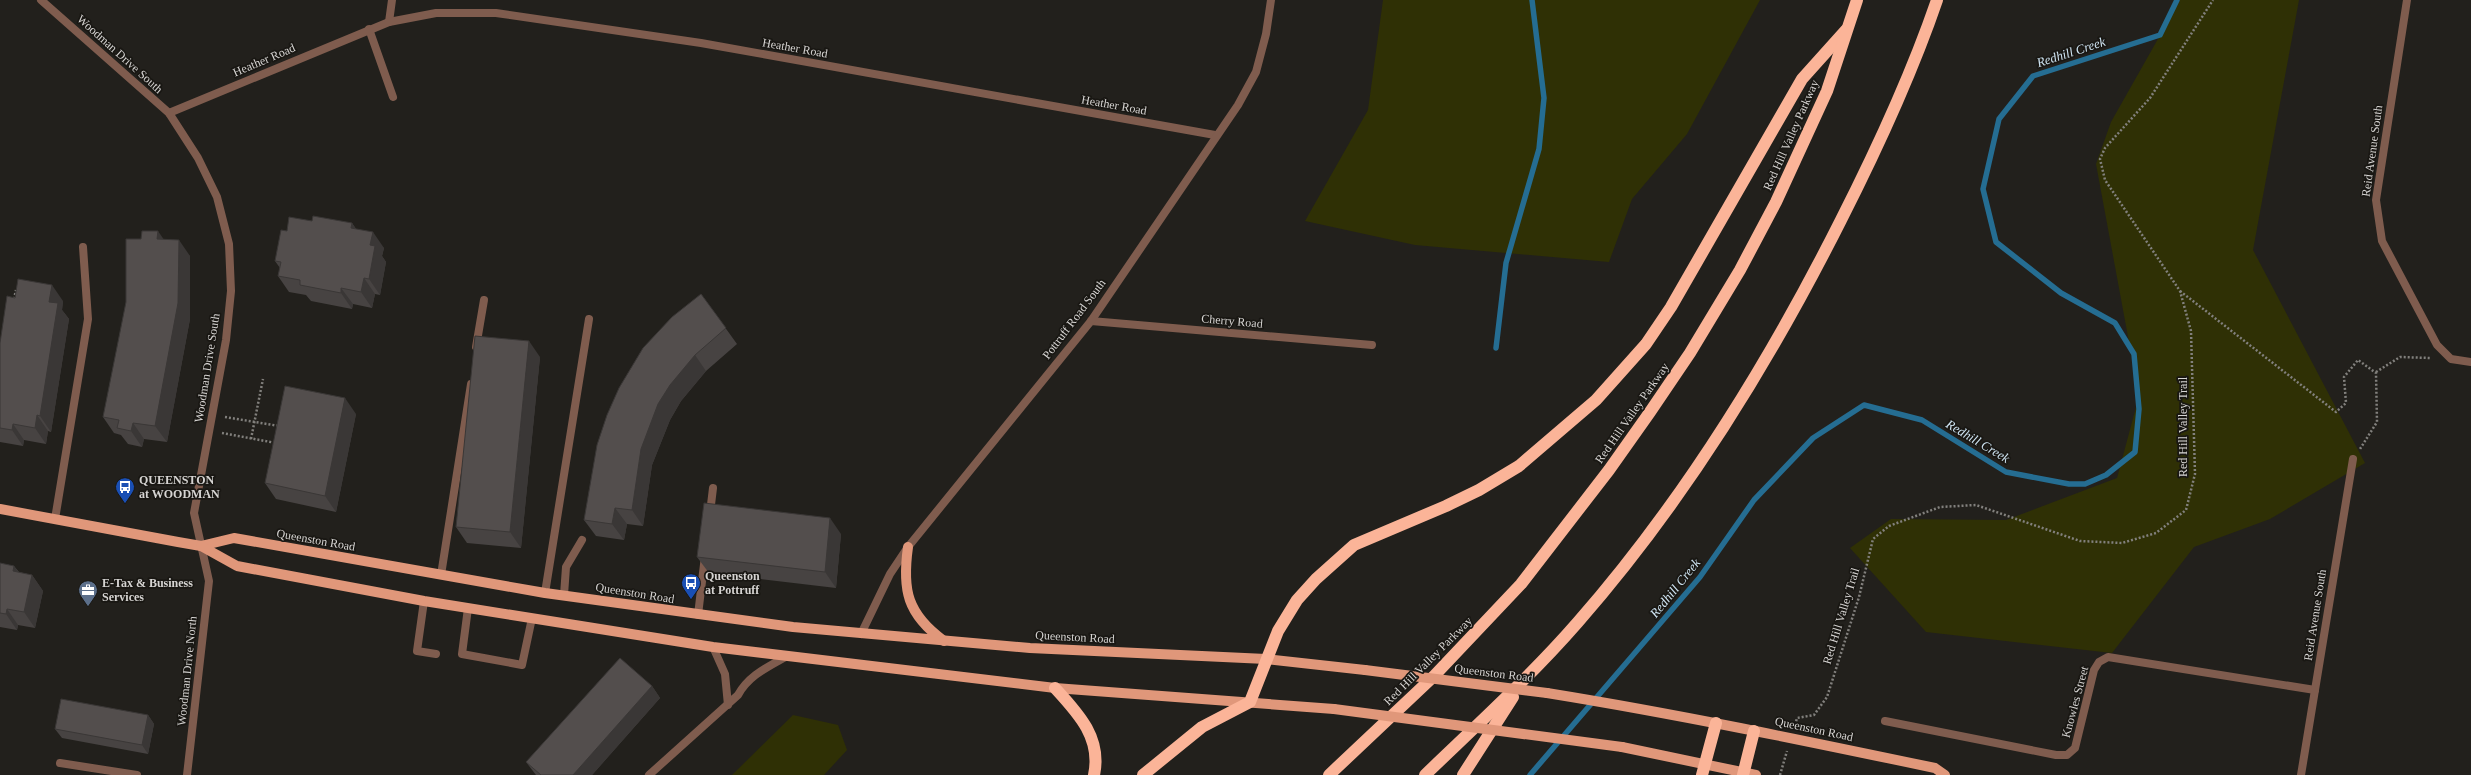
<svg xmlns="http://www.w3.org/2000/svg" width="2471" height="775" font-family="Georgia,serif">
  <rect width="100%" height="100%" fill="#22201c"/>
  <g fill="#2f3005">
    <polygon points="1383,0 1760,0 1687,134 1632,199 1609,262 1415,245 1305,221 1368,110"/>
    <polygon points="2180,0 2299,0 2253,250 2365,463 2270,519 2194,547 2112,653 1926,632 1850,548 1891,519 2006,520 2117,478 2139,396 2096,164 2111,122"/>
    <polygon points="793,715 838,725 847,750 824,775 732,775"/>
  </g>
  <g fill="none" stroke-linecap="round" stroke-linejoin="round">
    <g stroke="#256d92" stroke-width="5.5">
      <polyline points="1496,348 1506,263 1539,149 1544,98 1532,0"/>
      <polyline points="1530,775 1700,577 1754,500 1813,438 1864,405 1922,420 2006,472 2069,484 2085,484 2106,475 2135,452 2139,409 2134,354 2115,323 2061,293 1996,242 1983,189 1999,119 2033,76 2160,35 2177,0"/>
    </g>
    <g stroke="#82807d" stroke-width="2.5" stroke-dasharray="2 2" stroke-linecap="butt">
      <polyline points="2180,291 2336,412 2346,403 2344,377 2358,360 2376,373 2377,422 2360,449"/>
      <polyline points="14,299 16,290"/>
      <polyline points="2376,372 2400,357 2431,358"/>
      <polyline points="225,417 279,426"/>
      <polyline points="222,433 276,443"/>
      <polyline points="251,439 263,379"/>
      <polyline points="1795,725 1797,718 1814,715 1827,697 1859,597 1873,539 1889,526 1940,507 1976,505 2080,541 2122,543 2156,533 2186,510 2195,474 2191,331 2180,291 2105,180 2100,159 2105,148 2150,98 2213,0"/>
      <polyline points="1780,775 1787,751"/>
    </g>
    <g stroke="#7f5c4e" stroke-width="8">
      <polyline points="476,347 484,300"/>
      <polyline points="710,513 713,488"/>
      <polyline points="55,519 88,319 83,247"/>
      <polyline points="441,575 471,384"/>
      <polyline points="545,593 589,319"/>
      <polyline points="564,595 566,567 582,540"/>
      <polyline points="424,601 417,651 436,654"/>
      <polyline points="468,608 462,654 522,665 532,618"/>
      <polyline points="698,615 705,556"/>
      <polyline points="60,763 137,775"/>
    </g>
    <g stroke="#7f5c4e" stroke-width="8">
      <polyline points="41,0 169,113 198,158 217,197 229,244 231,291 226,340 194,513 209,581 187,775"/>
      <polyline points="2407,0 2376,200 2382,241 2437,345 2451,359 2471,362"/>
      <polyline points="389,22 392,0"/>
      <polyline points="369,29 393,97"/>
      <polyline points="169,113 389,22 436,13 496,13 701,43 1215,135"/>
      <polyline points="1091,321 1372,345"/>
      <polyline points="861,634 890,574 908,547 1091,321 1238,105 1256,72 1266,34 1271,0"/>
      <polyline points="713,647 725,674 728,705"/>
      <polyline points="1885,721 2056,755 2067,755 2075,748 2094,670 2099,662 2108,657 2315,690"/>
      <path d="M649,775L738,695C749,675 768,667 787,656"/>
      <polyline points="2301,775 2353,459"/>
    </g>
    <g stroke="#e0977a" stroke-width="10">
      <polyline points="0,509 178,542 201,546 234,538 545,593 793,627 1030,648 1266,659 1365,670"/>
      <polyline points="201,546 237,566 424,601 713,647 1055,688 1334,709"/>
      <path d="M908,547C902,590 907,614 944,641"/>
      <path d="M1547,693C1677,714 1806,741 1935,768L1945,775"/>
      <polyline points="1622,747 1756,775"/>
    </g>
    <g stroke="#fbb498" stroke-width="12">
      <path d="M1055,688C1078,713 1102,738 1094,775"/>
      <polyline points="1143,775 1202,727 1250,702 1278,631 1297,600 1316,579 1354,545 1446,506 1479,490 1519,466 1596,400 1646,344 1671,307 1802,79 1846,30"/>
      <polyline points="1329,775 1434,676 1521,584 1609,470 1650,412 1690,353 1740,270 1776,202 1827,91 1857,0"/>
      <path d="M1425,775C1477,725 1531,676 1578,622C1684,501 1769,363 1841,220C1877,149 1911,76 1937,0"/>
      <polyline points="1463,775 1513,697"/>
      <polyline points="1702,775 1716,723"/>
      <polyline points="1743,775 1754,731"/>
    </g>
    <g stroke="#e0977a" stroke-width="10">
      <polyline points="1365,670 1547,693"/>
      <polyline points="1334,709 1622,747"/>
    </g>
  </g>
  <g fill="#474342">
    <polygon points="312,221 352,223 356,229 384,248 382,256 386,262 380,295 375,294 372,308 353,304 352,309 311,301 306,295 289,292 278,276 280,268 275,261"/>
    <polygon points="163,239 190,256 190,319 167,442 144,439 142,447 128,444 121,435 114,433 103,417"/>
    <polygon points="701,294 737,344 706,371 681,401 670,420 652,465 643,526 627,524 624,540 596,536 584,520"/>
    <polygon points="15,298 63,301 62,310 69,319 51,432 48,431 46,444 24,440 23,446 0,442 0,343"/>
    <polygon points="540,357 521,548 467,543 456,527"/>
    <polygon points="356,414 336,512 276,499 265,483"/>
    <polygon points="841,534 836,588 709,573 697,557"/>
    <polygon points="0,563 14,566 19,572 32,575 43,591 35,628 18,625 17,630 0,627"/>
    <polygon points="652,686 660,698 592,775 536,775 526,762"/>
    <polygon points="148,715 154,724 148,754 62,738 55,729"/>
  </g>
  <g fill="#3a3736">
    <polygon points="352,223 363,239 351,228"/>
    <polygon points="158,231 169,247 157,239"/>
    <polygon points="373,232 384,248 382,256 386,262 380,295 369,279 370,245"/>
    <polygon points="179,240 190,256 190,319 167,442 155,426"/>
    <polygon points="364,278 375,294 372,308 361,292"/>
    <polygon points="52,285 63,301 62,310 69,319 51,432 40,416 49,302"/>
    <polygon points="341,288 353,304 352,309 341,293"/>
    <polygon points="529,341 540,357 521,548 510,532"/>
    <polygon points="695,355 706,371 681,401 670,420 652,465 643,526 632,510 641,449 658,404 670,385"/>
    <polygon points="345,398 356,414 336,512 325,496"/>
    <polygon points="37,415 48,431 46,444 35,428"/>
    <polygon points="133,423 144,439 142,447 131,431"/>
    <polygon points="13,424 24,440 23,446 12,430"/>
    <polygon points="615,508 627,524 624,540 612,524"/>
    <polygon points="830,518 841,534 836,588 825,572"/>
    <polygon points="14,566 25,582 13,571"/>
    <polygon points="32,575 43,591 35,628 24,612"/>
    <polygon points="7,609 18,625 17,630 6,614"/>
    <polygon points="652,686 660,698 592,775 573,775"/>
    <polygon points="148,715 154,724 148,754 142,745"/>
  </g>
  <g fill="#534e4d" stroke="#3a3736">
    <polygon points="313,216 352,223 351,228 373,232 370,245 375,246 369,279 364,278 361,292 341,288 341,293 300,285 300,280 278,276 281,262 275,261 281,230 287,231 289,217 312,221"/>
    <polygon points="142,231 158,231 157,239 179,240 178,303 155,426 133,423 131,431 117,428 119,420 103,417 126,302 126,239 141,239"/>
    <polygon points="18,279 52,285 49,302 58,303 40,416 37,415 35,428 13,424 12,430 0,428 0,343 7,296 15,298"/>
    <polygon points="701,294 726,328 695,355 670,385 658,404 641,449 632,510 615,508 612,524 584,520 597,445 607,415 619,388 643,348 672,317"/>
    <polygon points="475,336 529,341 510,532 456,527"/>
    <polygon points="285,386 345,398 325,496 265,483"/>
    <polygon points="704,503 830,518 825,572 697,557"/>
    <polygon points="0,563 14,566 13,571 32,575 24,612 7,609 6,614 0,613"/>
    <polygon points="620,658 652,686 573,775 541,775 526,762"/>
    <polygon points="61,699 148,715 142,745 55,729"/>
  </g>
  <defs>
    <symbol id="bus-pin" viewBox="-11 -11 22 30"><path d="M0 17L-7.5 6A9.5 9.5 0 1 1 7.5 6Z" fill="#1a4fb4" stroke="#191713"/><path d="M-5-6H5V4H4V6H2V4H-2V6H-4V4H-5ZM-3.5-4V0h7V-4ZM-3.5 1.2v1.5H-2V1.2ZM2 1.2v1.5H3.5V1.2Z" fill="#fff"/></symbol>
    <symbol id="office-pin" viewBox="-11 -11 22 30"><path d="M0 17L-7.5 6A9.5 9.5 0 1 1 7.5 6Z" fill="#5c6f8a" stroke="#191713"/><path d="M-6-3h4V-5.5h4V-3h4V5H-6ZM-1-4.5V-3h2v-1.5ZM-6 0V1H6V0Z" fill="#fff"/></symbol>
  </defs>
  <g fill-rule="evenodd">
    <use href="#bus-pin" x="114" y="476" width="22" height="30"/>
    <use href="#bus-pin" x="680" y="572" width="22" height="30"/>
    <use href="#office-pin" x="77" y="579" width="22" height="30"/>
  </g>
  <g text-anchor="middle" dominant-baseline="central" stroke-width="3.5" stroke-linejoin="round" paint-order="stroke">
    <g font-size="12" fill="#d6d4d2" stroke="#191713">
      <text transform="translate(795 48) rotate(10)">Heather Road</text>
      <text transform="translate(120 54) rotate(42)">Woodman Drive South</text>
      <text transform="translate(264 60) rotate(-23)">Heather Road</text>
      <text transform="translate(1114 105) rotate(10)">Heather Road</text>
      <text transform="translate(1791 135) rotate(-66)">Red Hill Valley Parkway</text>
      <text transform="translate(2372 151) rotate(-82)">Reid Avenue South</text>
      <text transform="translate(1074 319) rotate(-53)">Pottruff Road South</text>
      <text transform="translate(1232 321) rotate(5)">Cherry Road</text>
      <text transform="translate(207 368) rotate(-81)">Woodman Drive South</text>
      <text transform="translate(1632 413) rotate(-55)">Red Hill Valley Parkway</text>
      <text transform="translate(2183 427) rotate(-90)">Red Hill Valley Trail</text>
      <text transform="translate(316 540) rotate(10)">Queenston Road</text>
      <text transform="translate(635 593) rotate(9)">Queenston Road</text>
      <text transform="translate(2315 615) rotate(-81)">Reid Avenue South</text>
      <text transform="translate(1841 616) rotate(-73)">Red Hill Valley Trail</text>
      <text transform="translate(1075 637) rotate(3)">Queenston Road</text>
      <text transform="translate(1428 661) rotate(-45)">Red Hill Valley Parkway</text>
      <text transform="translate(187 671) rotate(-84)">Woodman Drive North</text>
      <text transform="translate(1494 673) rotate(7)">Queenston Road</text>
      <text transform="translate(2075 702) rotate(-75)">Knowles Street</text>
      <text transform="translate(1814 729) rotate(12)">Queenston Road</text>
    </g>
    <g font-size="12" font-weight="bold" fill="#d6d4d2" stroke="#191713" text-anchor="start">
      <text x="139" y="480">QUEENSTON<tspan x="139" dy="14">at WOODMAN</tspan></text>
      <text x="705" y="576">Queenston<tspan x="705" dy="14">at Pottruff</tspan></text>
      <text x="102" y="583">E-Tax &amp; Business<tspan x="102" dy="14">Services</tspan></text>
    </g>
    <g font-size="13" font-style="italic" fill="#cfe4f2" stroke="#191713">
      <text transform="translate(2071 52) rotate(-18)">Redhill Creek</text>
      <text transform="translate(1978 441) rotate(31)">Redhill Creek</text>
      <text transform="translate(1675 588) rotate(-51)">Redhill Creek</text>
    </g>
  </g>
</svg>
